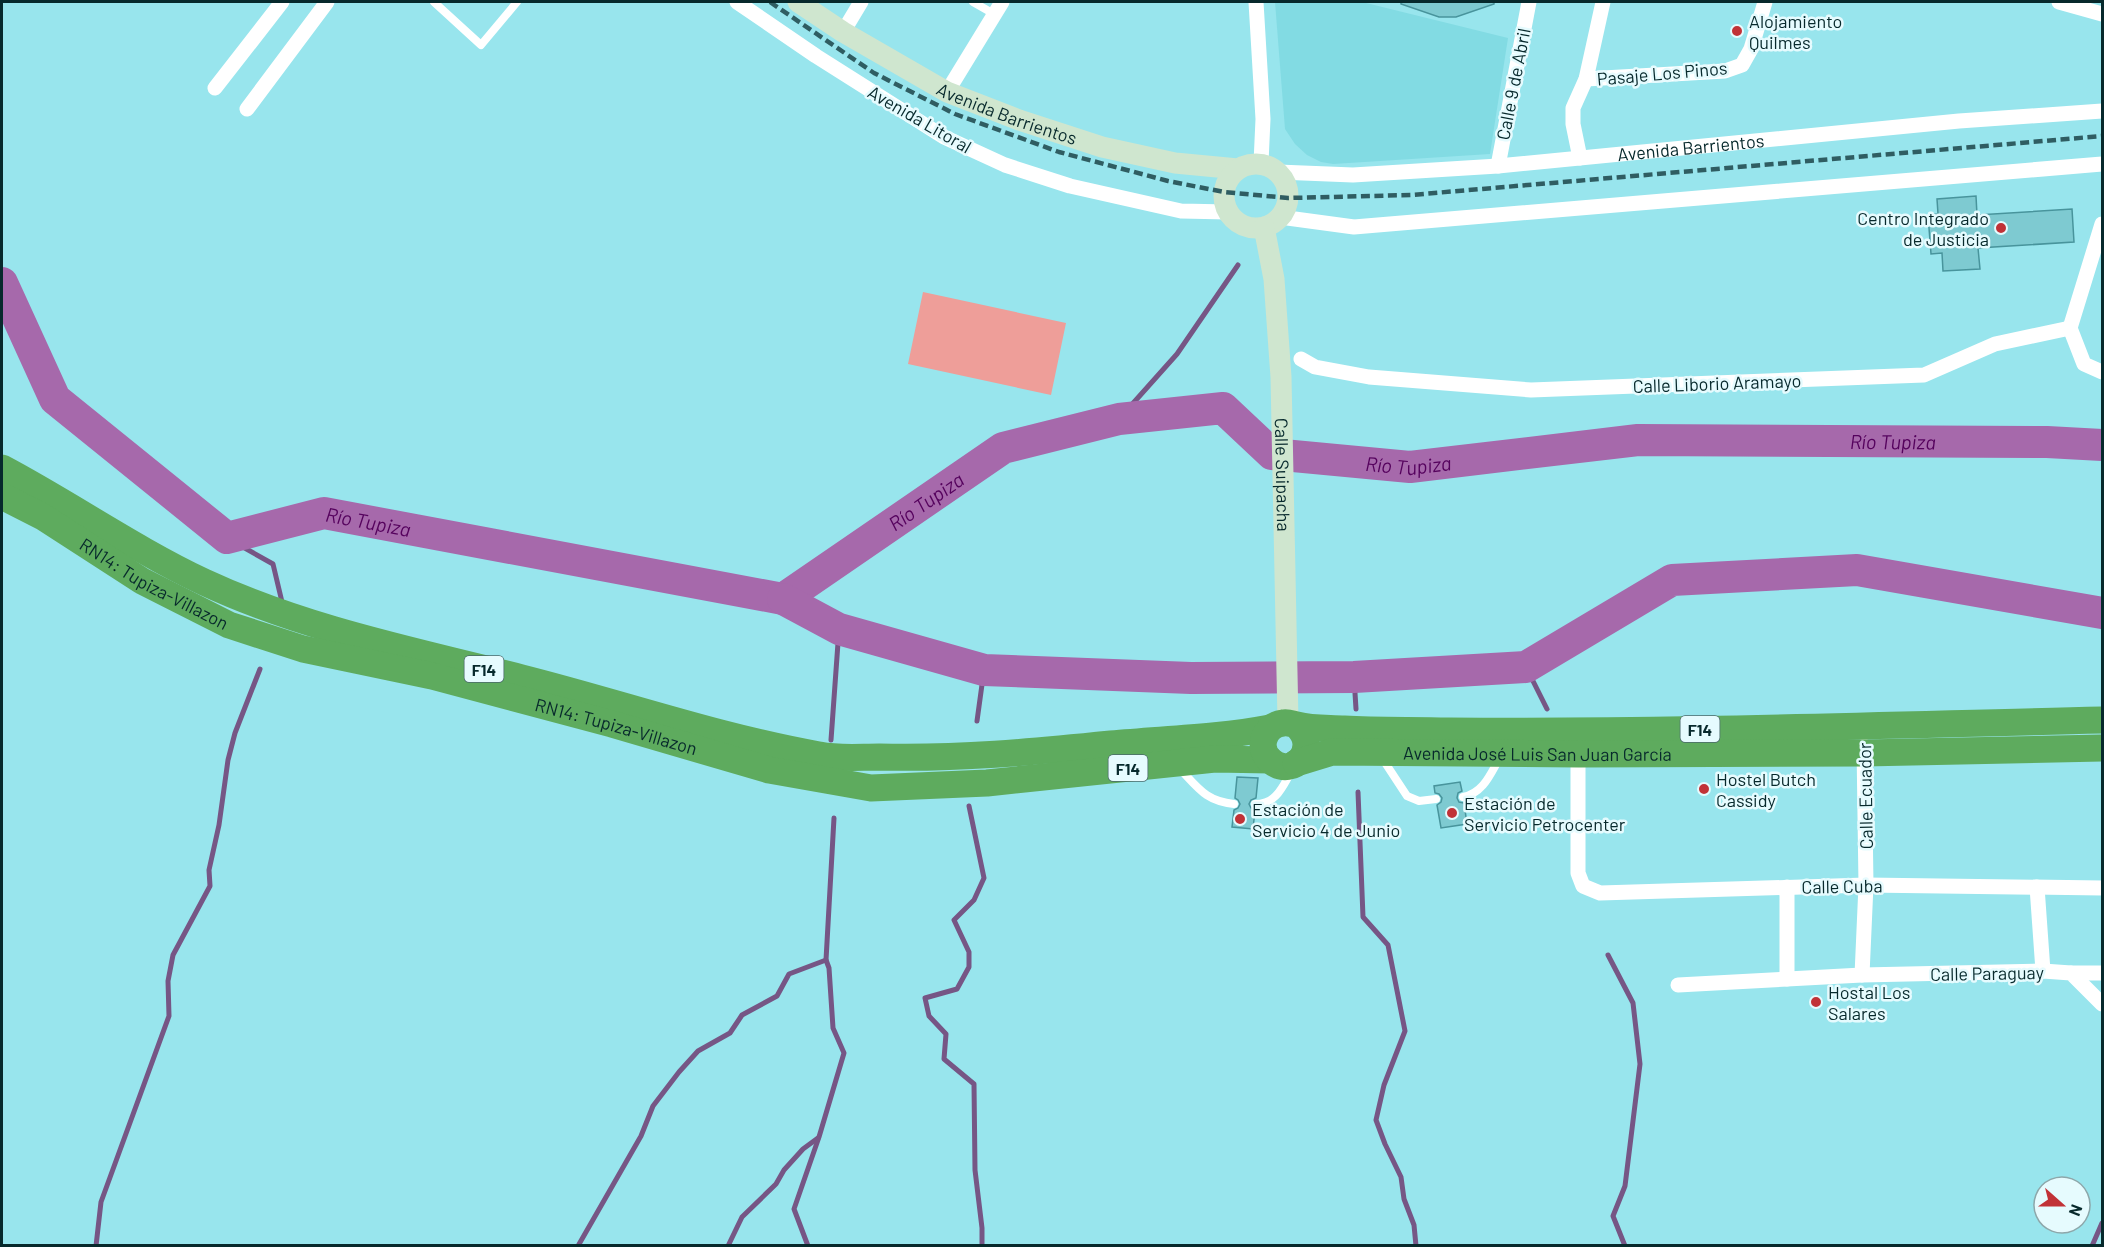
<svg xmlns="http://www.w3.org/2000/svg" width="2104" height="1247" font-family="Barlow,sans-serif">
  <rect width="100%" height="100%" fill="#98e5ed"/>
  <polygon fill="#82dbe3" points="1275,2 1362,2 1508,38 1490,154 1333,164 1321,162 1307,155 1295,144 1285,129"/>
  <polygon fill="#ee9e99" points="923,292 1066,323 1051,395 908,364"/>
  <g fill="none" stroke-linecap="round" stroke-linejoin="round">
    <g stroke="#765685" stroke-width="5">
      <polyline points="1119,419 1177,354 1238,265"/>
      <polyline points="227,538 273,564 282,602"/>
      <polyline points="1526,667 1547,709"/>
      <polyline points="1354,677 1356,709"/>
      <polyline points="977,721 984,670"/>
      <polyline points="831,740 839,629"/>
      <polyline points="1358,792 1363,917 1388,945 1405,1031 1384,1085 1376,1120 1385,1144 1401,1177 1404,1199 1414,1225 1416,1246"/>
      <polyline points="969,806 984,878 974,900 954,920 969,952 969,967 957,989 925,998 929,1016 946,1034 944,1059 974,1084 975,1170 982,1228 982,1246"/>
      <polyline points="1608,955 1633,1003 1640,1064 1625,1186 1613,1216 1625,1246"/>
      <polyline points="96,1246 101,1202 169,1016 168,981 173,955 210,886 209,870 219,825 228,760 235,733 260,669"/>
      <polyline points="578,1246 641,1136 653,1106 679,1072 698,1051 730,1033 742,1015 777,996 789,974 826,960"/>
      <polyline points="728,1246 742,1217 776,1184 784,1170 803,1149 818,1138"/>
      <polyline points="808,1246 794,1209 819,1137 844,1053 833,1028 829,968 826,960 834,818"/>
      <polyline points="2092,1246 2102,1223"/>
    </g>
    <g stroke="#a669ab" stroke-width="32">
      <path id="s1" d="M2,283L55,399L227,538L324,513L783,599L1003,448L1119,419L1223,408L1272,454L1410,467L1638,440L2047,442L2102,445"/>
      <polyline points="783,599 839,629 984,670 1191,678 1354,677 1526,667 1672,580 1857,570 2102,613"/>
    </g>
  </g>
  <g fill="#7ecad1" stroke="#48949c" stroke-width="1.5">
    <polygon points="1401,2 1494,2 1494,4 1456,17 1439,17 1401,4"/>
    <polygon points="1976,196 1977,215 2072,209 2074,242 1978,248 1980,269 1943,271 1942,253 1931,254 1928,215 1938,214 1937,199"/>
    <polygon points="1237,777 1258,778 1256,798 1251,800 1249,804 1251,808 1255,810 1253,829 1232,827 1234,810 1238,808 1240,804 1238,800 1235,798"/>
    <polygon points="1460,782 1462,791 1458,793 1457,798 1459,802 1464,803 1467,824 1441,828 1437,805 1441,802 1442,798 1439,794 1435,793 1434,786"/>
  </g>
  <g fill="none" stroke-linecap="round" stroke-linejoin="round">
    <g stroke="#fff" stroke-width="8">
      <polyline points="434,2 481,45 517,2"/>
      <polyline points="973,2 994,14"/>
      <polyline points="1382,758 1407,796 1419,801 1436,799"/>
      <path d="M1180,769C1199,789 1206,801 1234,804"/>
      <path d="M1463,797C1483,793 1490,775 1499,759"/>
      <path d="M1255,804C1276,804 1282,788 1291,772"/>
    </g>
    <g stroke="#fff" stroke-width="15">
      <polyline points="737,2 816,56 944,137 1005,165 1070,186 1181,211 1228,212"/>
      <polyline points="1256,2 1263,119 1261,163"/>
      <polyline points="2059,2 2102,14"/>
      <polyline points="843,32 861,2"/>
      <polyline points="1586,79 1725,71 1742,65 1751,49 1765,2"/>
      <polyline points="215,88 282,2"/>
      <polyline points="947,92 1002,2"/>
      <polyline points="247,109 327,2"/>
      <polyline points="1580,158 1573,124 1573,108 1586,79 1603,2"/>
      <polyline points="1498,166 1529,2"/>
      <path id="s2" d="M1278,172L1353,175L1498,166L1959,121L2102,111"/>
      <polyline points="1280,217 1354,227 2102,164"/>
      <polyline points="2070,328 2102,224"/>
      <polyline points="1301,359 1315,367 1369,377 1531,390 1924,375 1995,344 2070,328 2084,364 2102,372"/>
      <polyline points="1578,748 1578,873 1583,886 1600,893 1866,885 2102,888"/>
      <polyline points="2037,887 2043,971"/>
      <polyline points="2071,973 2102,973"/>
      <polyline points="1862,975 1866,885 1864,746"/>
      <polyline points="1787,979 1787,887"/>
      <polyline points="1678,985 1862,975 2043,971 2071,973 2102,1004"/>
    </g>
    <g stroke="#cfe6cf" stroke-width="21">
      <path id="s3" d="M798,2L843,32L947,92L1019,120L1102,147L1175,163L1238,169"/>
      <circle cx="1256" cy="196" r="32"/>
      <path id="s4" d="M1264,227L1274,279L1281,377L1288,722"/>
    </g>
    <g stroke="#5eab5e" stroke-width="27">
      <path d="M2,468C70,504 134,549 204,582C305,629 415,651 522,678C621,703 718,737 819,755C838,759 859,757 879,757C957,759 1033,752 1111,744C1164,739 1217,738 1270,728"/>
      <path id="s5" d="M2,496L43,517L142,581L229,625L303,649L432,676L612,724L769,770L871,788L987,783L1215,759L1270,760"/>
      <path d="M1297,726C1320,747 1294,780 1271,761C1256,749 1264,725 1283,723C1288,722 1292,724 1297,725C1311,729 1329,728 1344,729C1378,731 1413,730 1448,731C1666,733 1884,725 2102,720"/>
      <path id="s6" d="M1296,763L1332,752L1579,754L1864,753L2102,748"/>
    </g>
    <polyline stroke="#2f5d62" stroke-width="4.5" stroke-dasharray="9 4.5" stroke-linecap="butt" points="770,2 874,73 955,114 1059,152 1168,181 1224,192 1288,198 1411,195 2102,136"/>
  </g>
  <g fill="#c13237" stroke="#e6fbfe" stroke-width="2">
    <circle cx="1737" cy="31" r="6"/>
    <circle cx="2001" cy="228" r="6"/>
    <circle cx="1704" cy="789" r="6"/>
    <circle cx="1452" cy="813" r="6"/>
    <circle cx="1240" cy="819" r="6"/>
    <circle cx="1816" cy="1002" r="6"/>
  </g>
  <g text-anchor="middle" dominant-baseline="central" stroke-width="5" stroke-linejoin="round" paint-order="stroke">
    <g fill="#e6fbfe" stroke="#4a686b" stroke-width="1.5">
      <rect x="464.5" y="656" width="39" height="26" rx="4.5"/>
      <rect x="1680.5" y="716" width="39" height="26" rx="4.5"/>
      <rect x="1108.5" y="755" width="39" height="26" rx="4.5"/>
    </g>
    <g font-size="16" font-weight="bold" fill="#07292c">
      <text x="484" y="669">F14</text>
      <text x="1700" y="729">F14</text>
      <text x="1128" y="768">F14</text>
    </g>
    <g font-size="18" fill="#07292c" stroke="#e6fbfe" text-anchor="start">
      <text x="1749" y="21">Alojamiento<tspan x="1749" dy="21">Quilmes</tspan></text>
      <text x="1989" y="218" text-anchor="end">Centro Integrado<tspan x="1989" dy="21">de Justicia</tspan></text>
      <text x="1716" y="779">Hostel Butch<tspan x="1716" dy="21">Cassidy</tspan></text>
      <text x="1464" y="803">Estación de<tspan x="1464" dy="21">Servicio Petrocenter</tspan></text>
      <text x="1252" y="809">Estación de<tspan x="1252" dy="21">Servicio 4 de Junio</tspan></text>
      <text x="1828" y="992">Hostal Los<tspan x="1828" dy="21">Salares</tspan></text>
    </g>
    <g font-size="18" fill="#07292c" stroke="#e6fbfe">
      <text transform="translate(1662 73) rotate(-5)">Pasaje Los Pinos</text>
      <text transform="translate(1513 84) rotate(-79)">Calle 9 de Abril</text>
      <text stroke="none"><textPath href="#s3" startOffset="238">Avenida Barrientos</textPath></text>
      <text transform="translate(920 119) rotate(30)">Avenida Litoral</text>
      <text stroke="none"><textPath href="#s2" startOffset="414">Avenida Barrientos</textPath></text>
      <text transform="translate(1717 383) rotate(-2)">Calle Liborio Aramayo</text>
      <text stroke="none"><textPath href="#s4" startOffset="249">Calle Suipacha</textPath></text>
      <text stroke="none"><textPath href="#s5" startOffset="176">RN14: Tupiza-Villazon</textPath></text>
      <text stroke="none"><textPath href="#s5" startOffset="662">RN14: Tupiza-Villazon</textPath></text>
      <text stroke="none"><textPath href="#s6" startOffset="243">Avenida José Luis San Juan García</textPath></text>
      <text transform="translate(1865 796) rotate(-91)">Calle Ecuador</text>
      <text transform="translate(1842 886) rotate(-1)">Calle Cuba</text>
      <text transform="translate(1987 973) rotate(-1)">Calle Paraguay</text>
    </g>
    <g font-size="20" font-style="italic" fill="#55025d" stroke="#e6fbfe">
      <text stroke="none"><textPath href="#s1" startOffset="2097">Río Tupiza</textPath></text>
      <text stroke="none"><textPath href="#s1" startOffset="1611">Río Tupiza</textPath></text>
      <text stroke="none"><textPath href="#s1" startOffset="1089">Río Tupiza</textPath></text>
      <text stroke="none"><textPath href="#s1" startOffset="494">Río Tupiza</textPath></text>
    </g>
  </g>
  <rect width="2104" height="1247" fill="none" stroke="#07292c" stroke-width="6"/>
  <g transform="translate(2062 1205) rotate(111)"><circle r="28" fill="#e6fbfe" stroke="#8da7aa" stroke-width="1.5"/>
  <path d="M0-4.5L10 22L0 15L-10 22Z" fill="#c13237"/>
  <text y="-9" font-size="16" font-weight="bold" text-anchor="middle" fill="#07292c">N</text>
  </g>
</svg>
